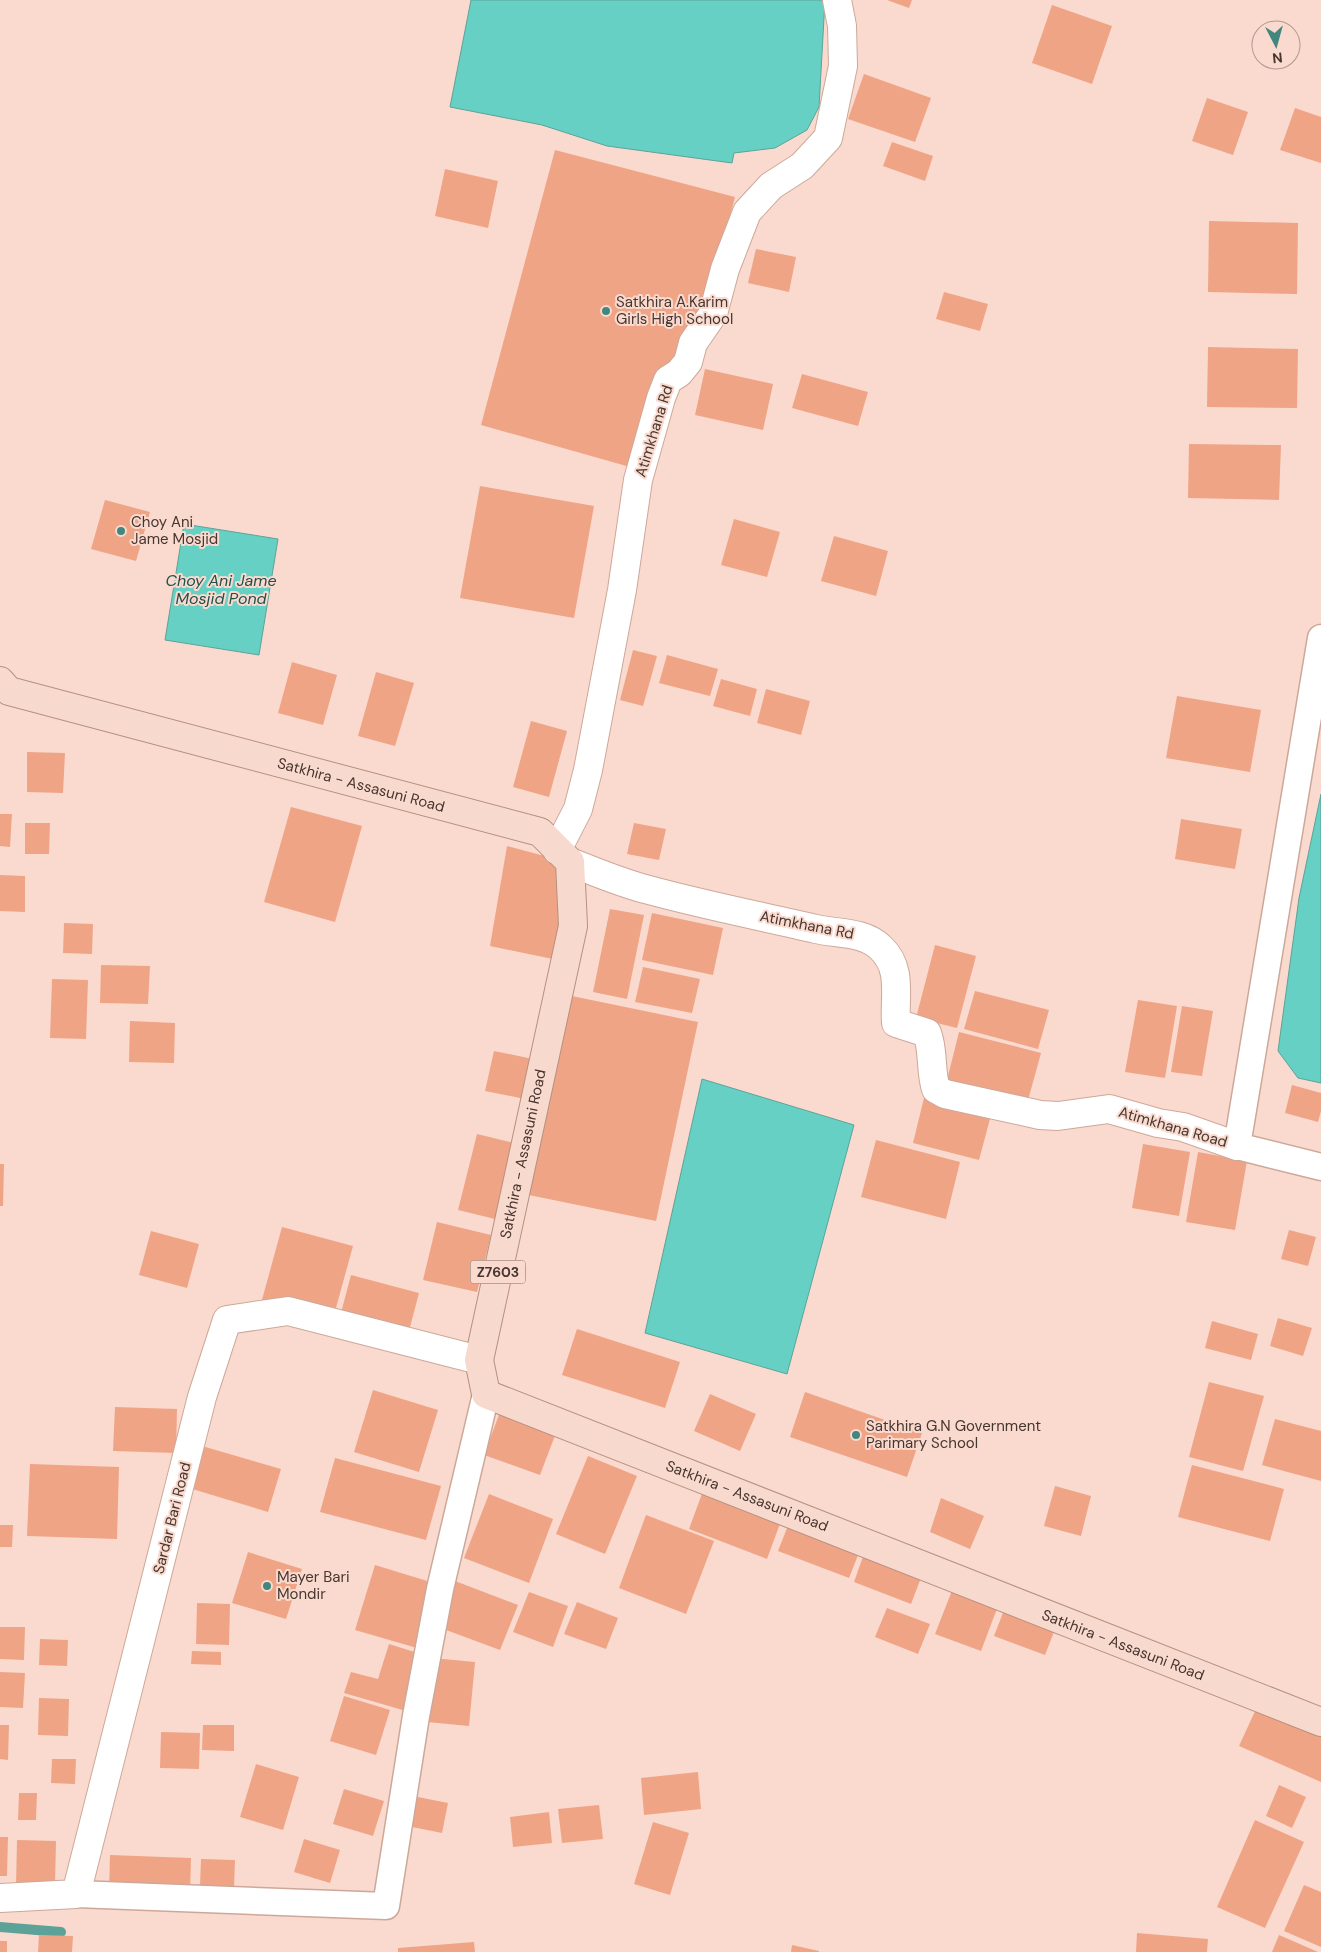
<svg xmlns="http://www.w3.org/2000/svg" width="1321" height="1952" font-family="'DM Sans',sans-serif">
  <rect width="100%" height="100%" fill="#fadace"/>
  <g fill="#67d0c4" stroke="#5da298">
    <polygon points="471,0 825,0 819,107 807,130 775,148 734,153 732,163 607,146 542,125 450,107"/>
    <polygon points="184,524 278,539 259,655 165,640"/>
    <polygon points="1321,794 1321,1083 1298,1078 1278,1051 1299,898"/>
    <polygon points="702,1079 854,1125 787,1374 645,1333"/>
  </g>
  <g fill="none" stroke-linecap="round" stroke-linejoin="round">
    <polyline stroke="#5da298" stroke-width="10" points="0,1927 61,1932"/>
  </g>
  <g fill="#efa486">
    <polygon points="887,0 912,0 909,8"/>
    <polygon points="1052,5 1112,26 1092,84 1032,63"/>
    <polygon points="864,74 931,98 915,142 848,119"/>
    <polygon points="1207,98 1248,112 1233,155 1192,141"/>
    <polygon points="1295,108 1321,117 1321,163 1280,150"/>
    <polygon points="892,142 933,156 925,181 883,166"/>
    <polygon points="555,150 735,197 707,303 630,467 481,425"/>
    <polygon points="445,169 498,181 488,228 435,216"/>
    <polygon points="1209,221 1298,223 1297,294 1208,292"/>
    <polygon points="756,249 796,257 789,292 748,283"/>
    <polygon points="944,292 988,304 980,331 936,319"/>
    <polygon points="1208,347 1298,349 1297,408 1207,407"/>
    <polygon points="705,369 773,384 763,430 695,415"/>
    <polygon points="802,374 868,392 858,426 792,408"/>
    <polygon points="1189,444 1281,445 1279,500 1188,498"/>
    <polygon points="480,486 594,506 574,618 460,598"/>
    <polygon points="105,500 150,512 136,561 91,549"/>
    <polygon points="734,519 780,532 767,577 721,565"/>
    <polygon points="834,536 888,551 876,596 821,581"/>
    <polygon points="633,650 657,656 643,706 620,700"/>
    <polygon points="667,655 718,669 710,696 659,683"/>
    <polygon points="292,662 337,675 323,725 278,713"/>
    <polygon points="376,672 414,683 395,746 358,736"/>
    <polygon points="721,679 757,689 750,716 713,706"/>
    <polygon points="766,689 810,701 801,735 757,723"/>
    <polygon points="1177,696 1261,710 1250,772 1166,758"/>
    <polygon points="531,721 567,731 549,797 513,787"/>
    <polygon points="27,752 65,753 63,793 27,792"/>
    <polygon points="291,807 362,826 335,922 264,902"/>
    <polygon points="0,814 12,814 10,847 0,846"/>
    <polygon points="1181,819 1242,829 1235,869 1175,859"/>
    <polygon points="25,823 50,823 49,854 25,854"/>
    <polygon points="634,823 666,829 659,860 627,854"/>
    <polygon points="507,846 552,858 567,880 564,922 553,959 490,946"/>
    <polygon points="0,875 25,876 25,912 0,911"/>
    <polygon points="610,909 644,915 627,999 593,992"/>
    <polygon points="652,913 723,928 713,975 642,960"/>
    <polygon points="64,923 93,924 92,954 63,953"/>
    <polygon points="935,945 976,956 957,1028 916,1018"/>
    <polygon points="101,965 150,966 148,1004 100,1003"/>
    <polygon points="643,967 700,979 692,1013 635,1002"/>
    <polygon points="52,979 88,980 86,1039 50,1038"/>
    <polygon points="975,991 1049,1010 1038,1049 964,1029"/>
    <polygon points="567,995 698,1022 656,1221 524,1194"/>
    <polygon points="1138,1000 1177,1006 1165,1078 1125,1072"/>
    <polygon points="1182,1006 1213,1011 1202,1076 1171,1072"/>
    <polygon points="130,1021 175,1023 174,1063 129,1062"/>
    <polygon points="959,1032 1041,1053 1027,1104 946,1084"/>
    <polygon points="494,1051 533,1059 525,1099 485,1091"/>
    <polygon points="1292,1085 1321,1093 1321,1111 1318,1122 1285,1113"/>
    <polygon points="924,1098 991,1115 979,1160 913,1143"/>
    <polygon points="477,1134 514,1143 495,1219 458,1210"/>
    <polygon points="876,1140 960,1162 946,1219 861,1197"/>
    <polygon points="1143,1144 1190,1152 1179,1216 1132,1208"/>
    <polygon points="1198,1152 1247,1161 1235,1230 1186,1222"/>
    <polygon points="0,1164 4,1164 3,1206 0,1206"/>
    <polygon points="437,1222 491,1235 477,1292 423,1280"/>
    <polygon points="282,1227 353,1246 331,1326 260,1307"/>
    <polygon points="1289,1230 1316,1237 1308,1266 1281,1259"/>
    <polygon points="151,1231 199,1244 187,1288 139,1275"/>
    <polygon points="351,1275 419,1293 405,1346 337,1328"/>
    <polygon points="1278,1318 1312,1328 1303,1356 1270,1346"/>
    <polygon points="1212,1321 1258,1334 1251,1360 1205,1348"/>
    <polygon points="577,1329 680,1362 665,1408 562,1375"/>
    <polygon points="1209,1382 1264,1396 1243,1471 1189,1457"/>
    <polygon points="373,1390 438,1410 419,1472 354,1452"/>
    <polygon points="805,1392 922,1433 907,1477 790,1437"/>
    <polygon points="710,1394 756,1414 740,1451 694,1431"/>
    <polygon points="503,1404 559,1425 540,1475 484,1455"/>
    <polygon points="115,1407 177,1409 176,1453 113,1451"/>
    <polygon points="1275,1419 1321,1431 1321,1481 1262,1465"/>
    <polygon points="202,1446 281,1469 268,1512 189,1488"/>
    <polygon points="588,1456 637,1476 605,1554 556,1534"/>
    <polygon points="335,1458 441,1486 426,1540 320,1512"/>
    <polygon points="30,1464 119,1467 117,1539 27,1536"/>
    <polygon points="1192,1465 1284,1489 1270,1541 1178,1517"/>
    <polygon points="707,1480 785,1510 767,1559 689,1529"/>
    <polygon points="1055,1486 1091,1496 1081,1536 1044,1526"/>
    <polygon points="489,1494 553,1519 529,1583 464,1558"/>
    <polygon points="941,1498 984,1516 970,1549 930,1532"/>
    <polygon points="646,1515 714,1541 686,1614 619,1588"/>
    <polygon points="791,1518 862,1545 849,1578 778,1551"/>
    <polygon points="0,1525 13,1525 12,1547 0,1547"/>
    <polygon points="866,1548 924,1570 911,1604 854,1582"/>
    <polygon points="248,1552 302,1569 286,1619 232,1603"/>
    <polygon points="375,1565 437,1584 417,1648 355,1630"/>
    <polygon points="455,1581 518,1605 500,1650 438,1627"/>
    <polygon points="953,1588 998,1606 981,1651 935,1634"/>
    <polygon points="529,1592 568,1606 553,1647 513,1632"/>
    <polygon points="577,1602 618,1618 606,1649 564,1634"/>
    <polygon points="197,1603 230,1604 229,1645 196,1644"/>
    <polygon points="1006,1605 1057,1624 1045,1655 994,1636"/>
    <polygon points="887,1608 930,1624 918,1654 875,1637"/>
    <polygon points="0,1627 25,1627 24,1660 0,1659"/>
    <polygon points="40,1639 68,1640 67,1666 39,1665"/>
    <polygon points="389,1644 424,1655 406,1711 344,1693 351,1672 378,1679"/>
    <polygon points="192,1651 221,1652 221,1665 191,1664"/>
    <polygon points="433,1658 475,1662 469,1726 427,1722"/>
    <polygon points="0,1672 25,1673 23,1708 0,1707"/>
    <polygon points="344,1696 390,1710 376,1755 330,1741"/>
    <polygon points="1262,1696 1321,1723 1321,1782 1239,1746"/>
    <polygon points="39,1698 69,1699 68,1736 38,1735"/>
    <polygon points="0,1725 9,1725 8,1760 0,1759"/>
    <polygon points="203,1725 234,1725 234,1751 202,1750"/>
    <polygon points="161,1732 200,1733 199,1769 160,1768"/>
    <polygon points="52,1759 76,1759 75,1784 51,1783"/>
    <polygon points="256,1764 299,1777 283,1830 240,1817"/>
    <polygon points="698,1772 701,1809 644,1815 641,1778"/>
    <polygon points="1279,1785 1306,1797 1292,1828 1266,1816"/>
    <polygon points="344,1789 384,1801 373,1836 333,1824"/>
    <polygon points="19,1793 37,1793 36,1820 18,1820"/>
    <polygon points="413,1796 448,1803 442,1833 407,1826"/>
    <polygon points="599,1805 603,1839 562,1843 558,1809"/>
    <polygon points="549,1812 552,1843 513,1847 510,1817"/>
    <polygon points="1255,1820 1304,1842 1265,1928 1217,1907"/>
    <polygon points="653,1822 689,1833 670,1895 634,1884"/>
    <polygon points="0,1837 8,1837 7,1876 0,1876"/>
    <polygon points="304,1839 340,1850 330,1883 294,1872"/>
    <polygon points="17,1840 56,1841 55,1886 16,1886"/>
    <polygon points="110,1855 191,1858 190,1895 109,1892"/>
    <polygon points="201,1859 235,1860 234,1887 200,1886"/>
    <polygon points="1304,1885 1321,1892 1321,1947 1284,1931"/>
    <polygon points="1137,1933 1208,1939 1207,1952 1136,1952"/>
    <polygon points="39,1935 73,1936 72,1952 38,1952"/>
    <polygon points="1279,1935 1318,1952 1272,1952"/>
    <rect x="0" y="1941" width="7" height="11"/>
    <polygon points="474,1942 475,1952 398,1952 398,1948"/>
    <polygon points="792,1945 819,1951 819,1952 791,1952"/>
  </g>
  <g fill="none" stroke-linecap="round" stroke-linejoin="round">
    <defs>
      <g id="street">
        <polyline points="1321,638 1237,1146 1321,1167"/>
        <polyline points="76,1894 386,1906 416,1716 440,1589 486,1394"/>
      </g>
      <g id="secondary">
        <polyline points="557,850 578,809 588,770 622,590 638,480 661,398 668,380 679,373 688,362 693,343 713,314 725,269 747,212 771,186 802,166 828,138 843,66 842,26 837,0"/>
        <path d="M570,862C596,872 621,883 649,890C704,905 760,916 816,929C837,934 864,931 881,948C903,969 894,996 896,1023L927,1033C934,1051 930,1071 936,1089L945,1094L1040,1115L1058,1116L1109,1109L1158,1123L1183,1127L1237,1146"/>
        <polyline points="0,1898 76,1894 202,1397 227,1320 288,1311 479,1360"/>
      </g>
      <polyline id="primary" points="0,681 9,691 540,832 570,862 573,926 479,1360 486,1394 1321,1722"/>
    </defs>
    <use href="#street" stroke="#cda899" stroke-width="29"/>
    <use href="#secondary" stroke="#cda899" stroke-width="30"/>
    <use href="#primary" stroke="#b69080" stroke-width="30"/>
    <use href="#street" stroke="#fff" stroke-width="26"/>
    <use href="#secondary" stroke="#fff" stroke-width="28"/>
    <use href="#primary" stroke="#f7d9cd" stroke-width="28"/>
  </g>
  <g fill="#41877f" stroke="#fadace" stroke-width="2">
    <circle cx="606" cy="311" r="5"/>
    <circle cx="121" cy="531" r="5"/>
    <circle cx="856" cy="1435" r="5"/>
    <circle cx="267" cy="1586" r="5"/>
  </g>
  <g text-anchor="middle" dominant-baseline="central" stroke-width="4" stroke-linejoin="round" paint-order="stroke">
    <rect fill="#fadace" stroke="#7c675f" stroke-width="1" x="470.5" y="1260.5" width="55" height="23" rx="4"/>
    <g font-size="14" font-weight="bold" fill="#463630">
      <text x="498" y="1272">Z7603</text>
    </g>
    <g font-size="15" fill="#463630" stroke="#fadace" text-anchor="start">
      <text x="616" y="302">Satkhira A.Karim<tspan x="616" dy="17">Girls High School</tspan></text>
      <text x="131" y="522">Choy Ani<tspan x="131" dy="17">Jame Mosjid</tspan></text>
      <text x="866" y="1426">Satkhira G.N Government<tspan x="866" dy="17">Parimary School</tspan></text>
      <text x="277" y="1577">Mayer Bari<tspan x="277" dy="17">Mondir</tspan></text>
    </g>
    <g font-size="15" fill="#463630" stroke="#fadace">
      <text transform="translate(654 431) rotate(-73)">Atimkhana Rd</text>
      <text transform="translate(361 785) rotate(15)">Satkhira - Assasuni Road</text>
      <text transform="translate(807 925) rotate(11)">Atimkhana Rd</text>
      <text transform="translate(1173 1127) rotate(16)">Atimkhana Road</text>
      <text transform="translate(523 1154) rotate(-78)">Satkhira - Assasuni Road</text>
      <text transform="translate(747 1496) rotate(21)">Satkhira - Assasuni Road</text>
      <text transform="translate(172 1518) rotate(-76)">Sardar Bari Road</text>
      <text transform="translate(1123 1645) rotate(21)">Satkhira - Assasuni Road</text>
    </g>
    <g font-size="16" font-style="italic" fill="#21504b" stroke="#fadace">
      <text x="221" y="580">Choy Ani Jame<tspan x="221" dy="18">Mosjid Pond</tspan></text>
    </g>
  </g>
  <g transform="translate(1276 45) rotate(174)"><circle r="24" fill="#fadace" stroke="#b2988f"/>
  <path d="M0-4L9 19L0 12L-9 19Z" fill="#41877f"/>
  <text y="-8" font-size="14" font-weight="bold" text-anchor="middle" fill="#463630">N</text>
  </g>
</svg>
